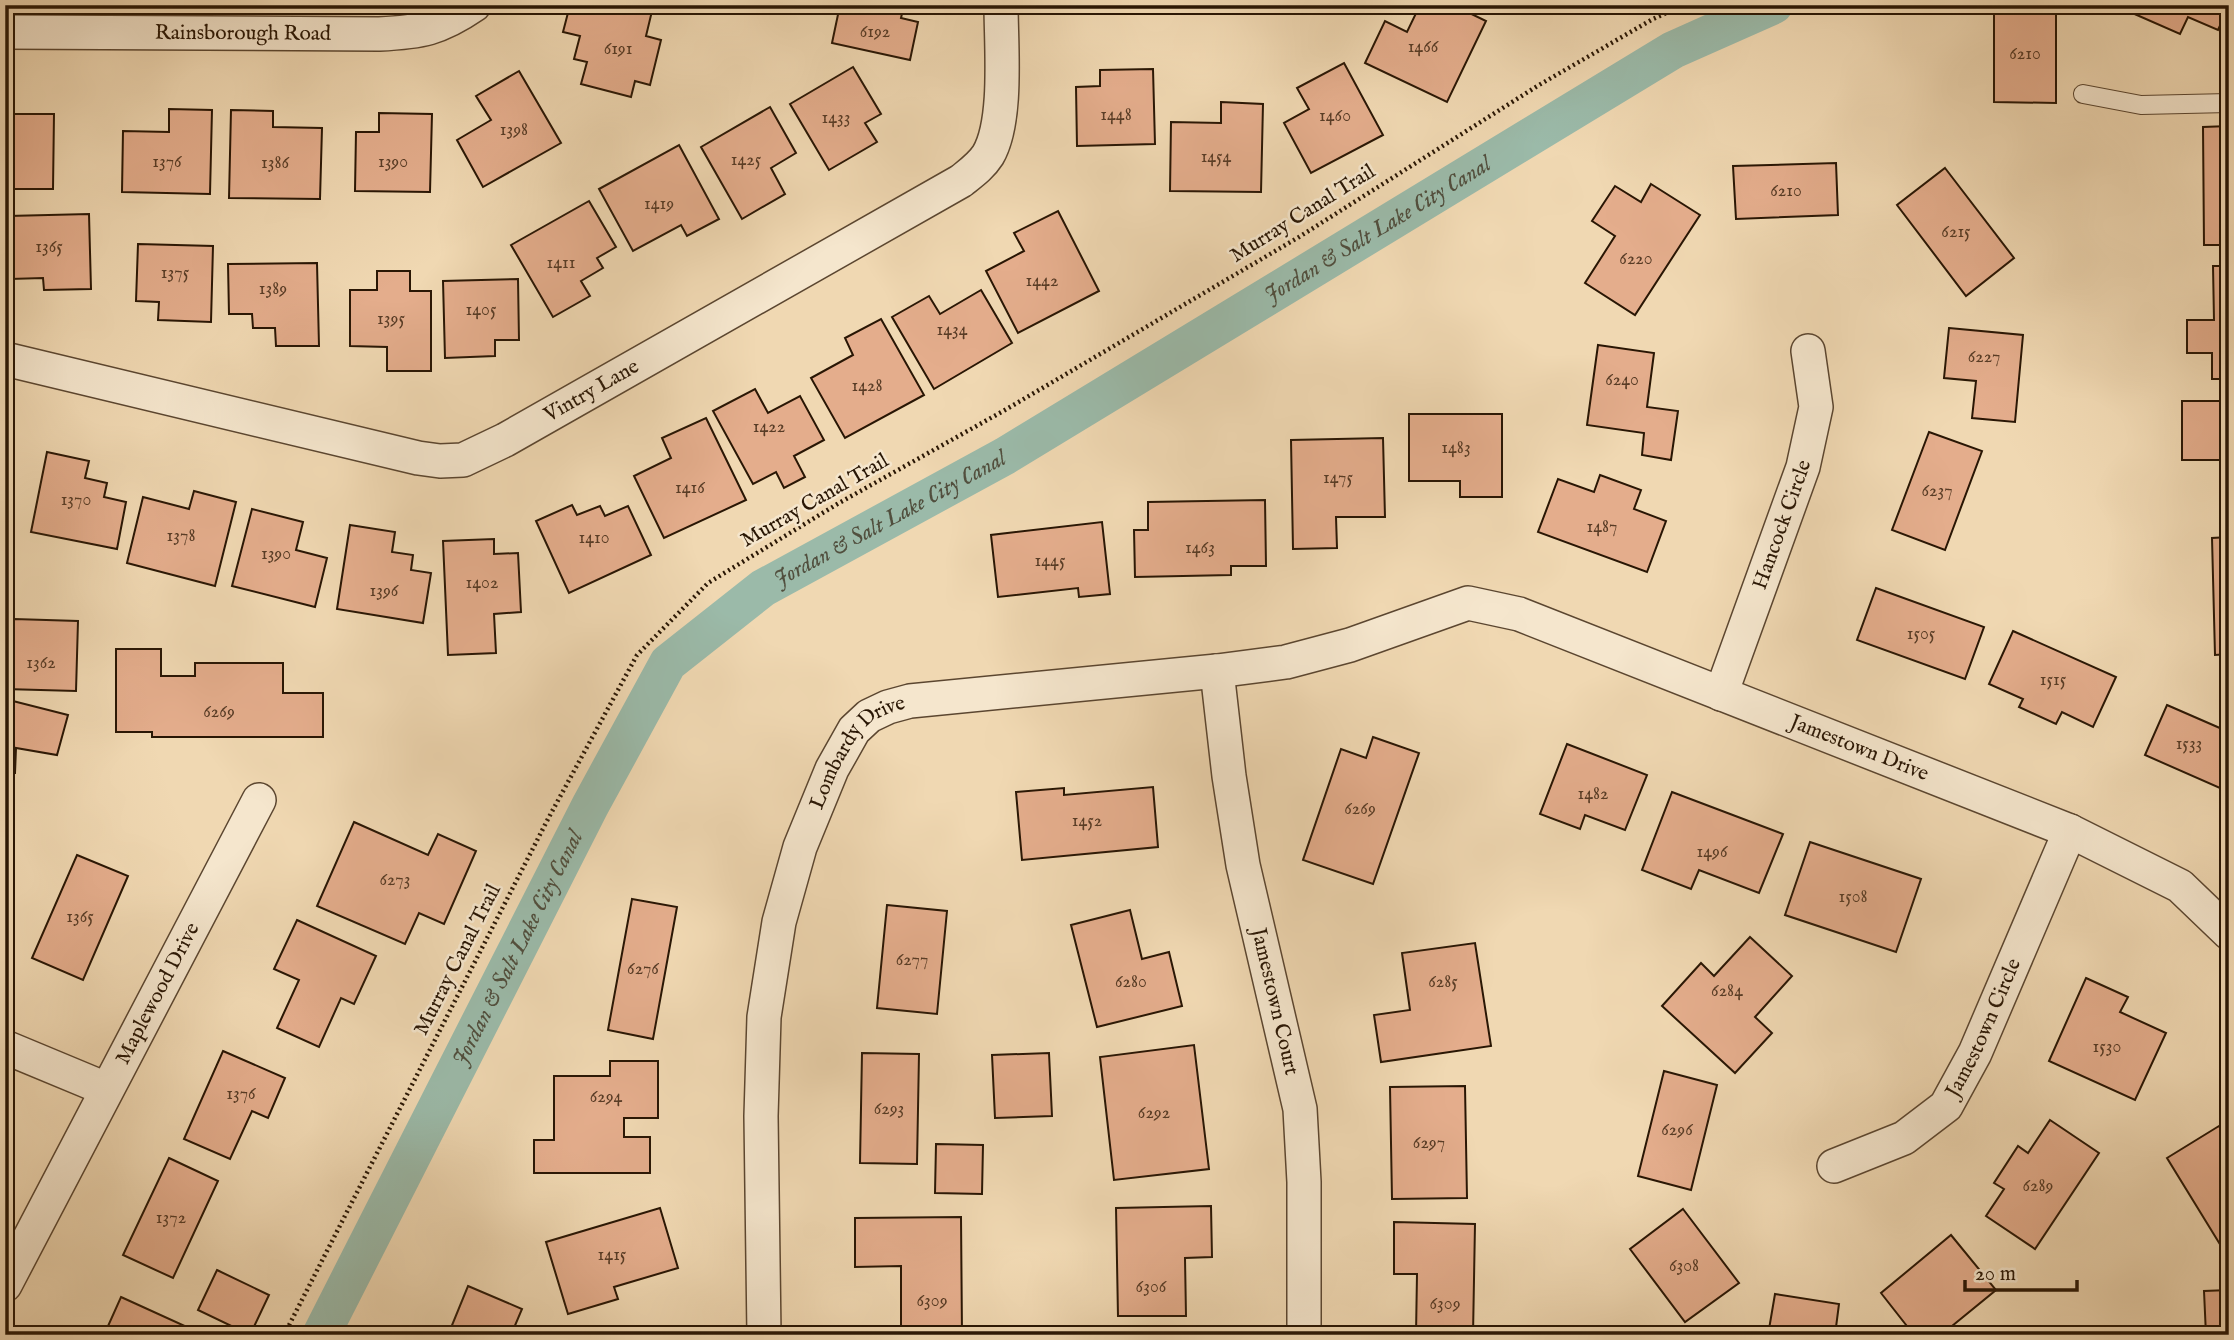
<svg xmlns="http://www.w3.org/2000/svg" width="2234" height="1340" font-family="'IM FELL English',serif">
  <rect width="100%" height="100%" fill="#f0d8b2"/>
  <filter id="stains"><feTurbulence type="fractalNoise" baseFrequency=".00286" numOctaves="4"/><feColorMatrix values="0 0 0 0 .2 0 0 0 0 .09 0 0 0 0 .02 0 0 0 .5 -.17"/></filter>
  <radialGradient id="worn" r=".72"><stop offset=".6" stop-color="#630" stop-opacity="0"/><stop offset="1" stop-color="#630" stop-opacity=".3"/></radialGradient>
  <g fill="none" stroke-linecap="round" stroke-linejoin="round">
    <path stroke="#9bbaa9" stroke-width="38" id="s1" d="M321,1335L590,806L668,663L763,588L1005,456L1673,50L1774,5"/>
  </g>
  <g fill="#e4ad8c" stroke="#291604" stroke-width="2">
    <polygon points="570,5 629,5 652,11 646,36 661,40 650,85 635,81 631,97 581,84 587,62 574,59 580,36 563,32"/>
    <polygon points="840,5 904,5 901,18 918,22 910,60 832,43"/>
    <polygon points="1420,5 1453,5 1486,21 1447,102 1365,63 1385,21 1407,32"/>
    <polygon points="1994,5 2056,5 2056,103 1994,102"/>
    <polygon points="2114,5 2229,5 2229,6 2218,30 2188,17 2180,34"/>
    <polygon points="2225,37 2229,37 2229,79 2226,79"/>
    <polygon points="1344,63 1383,135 1311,173 1284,123 1309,109 1297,88"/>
    <polygon points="853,67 881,114 865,123 877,142 829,170 790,104"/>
    <polygon points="1153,69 1155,144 1077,146 1076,87 1100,86 1100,70"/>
    <polygon points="519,71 561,143 483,187 457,140 491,120 476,96"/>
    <polygon points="1221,102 1263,104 1261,192 1170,191 1171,122 1221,123"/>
    <polygon points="770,107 796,153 771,168 785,194 742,219 701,147"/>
    <polygon points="169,109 212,110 210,194 122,192 123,131 169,132"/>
    <polygon points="231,110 273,111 273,127 322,128 320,199 229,198"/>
    <polygon points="379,113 432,114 430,192 355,191 356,132 379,132"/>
    <polygon points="5,114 54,114 53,189 5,189"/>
    <polygon points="2229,126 2229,245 2204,245 2203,127"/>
    <polygon points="679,145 719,219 687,236 681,225 633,251 599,189"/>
    <polygon points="1836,163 1838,215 1736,219 1733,166"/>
    <polygon points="1945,168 2014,258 1966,296 1897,205"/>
    <polygon points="1651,184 1700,215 1635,315 1585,283 1615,236 1592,221 1615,186 1641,202"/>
    <polygon points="589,201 616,247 597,258 603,268 581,281 590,296 553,317 511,245"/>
    <polygon points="1058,211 1099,291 1018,333 986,271 1024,251 1014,233"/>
    <polygon points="89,214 91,289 44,290 43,278 10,279 8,216"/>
    <polygon points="138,244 213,246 211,322 158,320 159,302 136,301"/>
    <polygon points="317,263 319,346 276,346 275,328 253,328 252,314 229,314 228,264"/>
    <polygon points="2213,266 2229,266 2229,379 2212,379 2212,353 2187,353 2187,320 2214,320"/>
    <polygon points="377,271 410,271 410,291 431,291 431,371 387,371 387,347 350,346 350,290 377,290"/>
    <polygon points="518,279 519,340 495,340 495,356 445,358 443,281"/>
    <polygon points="981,290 1012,343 934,389 892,317 929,296 940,314"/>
    <polygon points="881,319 924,395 845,438 811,378 853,355 845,338"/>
    <polygon points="1949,328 2023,335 2015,422 1972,418 1976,381 1944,378"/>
    <polygon points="1598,345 1654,353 1647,407 1678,411 1671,460 1642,455 1644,433 1587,425"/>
    <polygon points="755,389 768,413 800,396 824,440 794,456 805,477 784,488 776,472 753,484 713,411"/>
    <polygon points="2182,401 2229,401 2229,514 2222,514 2221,460 2182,460"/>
    <polygon points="1409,414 1502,414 1502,497 1460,497 1460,481 1409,481"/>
    <polygon points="706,418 746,500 664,538 634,476 671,458 662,438"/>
    <polygon points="1929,432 1982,451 1945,550 1892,530"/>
    <polygon points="1383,438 1385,517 1336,517 1337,548 1293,549 1291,440"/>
    <polygon points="47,452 89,461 85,478 107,483 104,497 126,502 117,549 31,532"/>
    <polygon points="1600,475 1641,490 1634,509 1666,521 1647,572 1538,532 1558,479 1594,492"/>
    <polygon points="194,491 236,502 215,586 127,563 143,497 189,509"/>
    <polygon points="1265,500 1266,566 1231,566 1231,575 1135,577 1134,530 1148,530 1148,502"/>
    <polygon points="572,505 577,515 600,506 605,516 628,506 651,555 569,593 536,521"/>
    <polygon points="252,509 303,522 296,550 327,558 315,607 232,586"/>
    <polygon points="1102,522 1110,594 1079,597 1078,588 998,597 991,535"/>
    <polygon points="350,525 395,532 392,552 413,555 411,570 431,573 423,623 337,609"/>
    <polygon points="2229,537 2229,654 2215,655 2212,538"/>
    <polygon points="494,539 494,554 518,553 521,612 494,614 496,653 448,655 443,541"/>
    <polygon points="1876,588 1984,627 1965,679 1857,640"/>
    <polygon points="14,619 78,621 76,691 5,689 5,637 14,637"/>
    <polygon points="2013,631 2116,677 2093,727 2062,712 2056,724 2019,707 2023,699 1989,684"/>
    <polygon points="116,649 161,649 161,676 195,676 195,663 283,663 283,693 323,693 323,737 152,737 152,732 116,732"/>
    <polygon points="5,699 68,715 57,755 16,748 15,773 5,773"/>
    <polygon points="2167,705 2229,732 2229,792 2145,755"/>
    <polygon points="1373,737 1419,753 1373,884 1303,860 1341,749 1366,758"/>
    <polygon points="1567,744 1647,775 1625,830 1585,815 1580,829 1540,814"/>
    <polygon points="1153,787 1158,847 1022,860 1016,792 1064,788 1064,795"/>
    <polygon points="1672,792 1783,834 1759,893 1699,870 1691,889 1642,870"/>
    <polygon points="354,822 428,855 438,834 476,851 444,924 419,913 405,944 317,906"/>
    <polygon points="1810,842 1921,879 1896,952 1785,915"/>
    <polygon points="77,855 128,876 83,980 32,958"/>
    <polygon points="632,899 677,907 653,1039 608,1030"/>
    <polygon points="887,905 947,911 937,1014 877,1008"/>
    <polygon points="1130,910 1142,959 1169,952 1182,1006 1097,1027 1071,925"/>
    <polygon points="297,920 376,956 354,1004 341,998 319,1047 277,1028 299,980 274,969"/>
    <polygon points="1750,937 1792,976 1755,1017 1772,1033 1735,1073 1662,1006 1701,963 1714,976"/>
    <polygon points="1475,943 1491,1046 1381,1062 1374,1015 1410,1010 1402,953"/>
    <polygon points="2086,978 2128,997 2120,1012 2166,1033 2135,1100 2049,1061"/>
    <polygon points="1194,1045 1209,1169 1114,1180 1100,1057"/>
    <polygon points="223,1051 285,1078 268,1118 252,1111 230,1159 184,1139"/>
    <polygon points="862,1053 919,1054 917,1164 860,1163"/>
    <polygon points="1049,1053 1052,1116 995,1118 992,1055"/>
    <polygon points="610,1061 658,1061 658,1118 624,1118 624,1137 650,1137 650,1173 534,1173 534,1140 554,1140 554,1076 610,1076"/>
    <polygon points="1664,1071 1717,1085 1691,1190 1638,1176"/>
    <polygon points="1465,1086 1467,1198 1392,1199 1390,1087"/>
    <polygon points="2050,1120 2099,1153 2035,1249 1986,1216 2004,1189 1994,1183 2018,1146 2028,1153"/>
    <polygon points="2219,1126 2229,1141 2229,1259 2167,1158"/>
    <polygon points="936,1144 983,1145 982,1194 935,1193"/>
    <polygon points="169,1158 218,1181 173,1278 123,1255"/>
    <polygon points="1211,1206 1212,1257 1185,1258 1186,1316 1118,1316 1116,1208"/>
    <polygon points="660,1208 678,1268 614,1287 618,1299 568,1314 546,1242"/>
    <polygon points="1683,1209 1739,1283 1685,1322 1630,1249"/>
    <polygon points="961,1217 962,1335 901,1335 901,1266 855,1267 855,1218"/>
    <polygon points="1394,1222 1475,1224 1473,1335 1416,1335 1417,1274 1394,1274"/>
    <polygon points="1951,1235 1996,1290 1941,1335 1914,1335 1881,1293"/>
    <polygon points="217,1270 269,1295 250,1335 198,1310"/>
    <polygon points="468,1286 522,1309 511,1335 448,1335"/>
    <polygon points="2229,1290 2229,1335 2206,1335 2204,1291"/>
    <polygon points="1775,1294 1839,1304 1835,1335 1768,1335"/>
    <polygon points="121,1297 198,1332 197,1335 104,1335"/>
  </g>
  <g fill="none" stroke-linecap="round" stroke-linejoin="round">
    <defs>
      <polyline id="lane" points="2083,94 2141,105 2229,103"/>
      <g id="street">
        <path id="s2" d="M5,32L379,34C421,32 439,29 474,5"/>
        <path id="s3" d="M5,359L418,458L440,461L463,460L505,440L961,181C971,173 981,166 988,155C1008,121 1001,45 1001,5"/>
        <path id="s4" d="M1217,671L1229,776L1243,865L1300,1109L1304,1182V1335"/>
        <path id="s5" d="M1721,694L1803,467L1816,407L1808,351"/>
        <polyline points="5,1047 106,1089"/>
        <path id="s6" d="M1834,1166L1904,1138L1946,1106L1975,1053L2070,831"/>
        <path id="s7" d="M5,1285L259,800"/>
        <path id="s8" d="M764,1335L761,1116L764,1017L779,922L800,847L832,769L854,730L869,716L888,707L910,701L1217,671L1286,662L1350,645L1468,603L1519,614L2070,831L2180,886L2229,933"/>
      </g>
    </defs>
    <use href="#lane" stroke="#5b4630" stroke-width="20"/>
    <use href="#street" stroke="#5b4630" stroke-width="36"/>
    <polyline stroke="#291604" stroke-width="4.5" stroke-dasharray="2 3.5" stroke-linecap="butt" points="284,1335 549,817 637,655 708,583 839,503 1005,410 1299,237 1539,85 1653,19 1684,5"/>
    <use href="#lane" stroke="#f5e6cd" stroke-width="18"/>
    <use href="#street" stroke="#f5e6cd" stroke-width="33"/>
  </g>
  <g text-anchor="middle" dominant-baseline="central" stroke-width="5" stroke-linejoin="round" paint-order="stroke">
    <g font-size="18" fill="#583c26">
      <text x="875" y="32">6192</text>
      <text x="1423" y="47">1466</text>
      <text x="618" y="49">6191</text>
      <text x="2025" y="54">6210</text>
      <text x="1116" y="115">1448</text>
      <text x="1335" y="116">1460</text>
      <text x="836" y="118">1433</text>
      <text x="514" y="130">1398</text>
      <text x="1216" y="157">1454</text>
      <text x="746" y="160">1425</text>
      <text x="167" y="162">1376</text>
      <text x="393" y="162">1390</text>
      <text x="275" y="163">1386</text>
      <text x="1786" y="191">6210</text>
      <text x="659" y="204">1419</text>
      <text x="1956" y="232">6215</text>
      <text x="49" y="247">1365</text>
      <text x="1636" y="259">6220</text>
      <text x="561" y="263">1411</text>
      <text x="175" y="273">1375</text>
      <text x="1042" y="281">1442</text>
      <text x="273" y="289">1389</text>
      <text x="481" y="310">1405</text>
      <text x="391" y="319">1395</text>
      <text x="952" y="330">1434</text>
      <text x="1984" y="357">6227</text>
      <text x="1622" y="380">6240</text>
      <text x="867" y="386">1428</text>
      <text x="769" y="427">1422</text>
      <text x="1456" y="448">1483</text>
      <text x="1338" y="478">1475</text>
      <text x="690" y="488">1416</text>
      <text x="1937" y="491">6237</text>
      <text x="76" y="500">1370</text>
      <text x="1602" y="527">1487</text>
      <text x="181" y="536">1378</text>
      <text x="594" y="538">1410</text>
      <text x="1200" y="548">1463</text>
      <text x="276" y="554">1390</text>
      <text x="1050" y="561">1445</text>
      <text x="482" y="583">1402</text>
      <text x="384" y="591">1396</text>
      <text x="1921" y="634">1505</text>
      <text x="41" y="663">1362</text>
      <text x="2053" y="680">1515</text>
      <text x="219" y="712">6269</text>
      <text x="2189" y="744">1533</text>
      <text x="1593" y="794">1482</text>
      <text x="1360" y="809">6269</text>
      <text x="1087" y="821">1452</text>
      <text x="1712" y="852">1496</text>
      <text x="395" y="880">6273</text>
      <text x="1853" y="897">1508</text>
      <text x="80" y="917">1365</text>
      <text x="912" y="960">6277</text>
      <text x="643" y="969">6276</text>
      <text x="1131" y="982">6280</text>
      <text x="1443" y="982">6285</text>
      <text x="1727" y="991">6284</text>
      <text x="2107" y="1047">1530</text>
      <text x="241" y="1094">1376</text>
      <text x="606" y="1097">6294</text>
      <text x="889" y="1109">6293</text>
      <text x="1154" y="1113">6292</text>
      <text x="1677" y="1130">6296</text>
      <text x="1429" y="1143">6297</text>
      <text x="2038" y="1186">6289</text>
      <text x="171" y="1218">1372</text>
      <text x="612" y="1255">1415</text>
      <text x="1684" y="1266">6308</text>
      <text x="1151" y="1287">6306</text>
      <text x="932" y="1301">6309</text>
      <text x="1445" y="1304">6309</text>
    </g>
    <g font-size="21" fill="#291604" stroke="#f5e6cd">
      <text stroke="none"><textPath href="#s2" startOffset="238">Rainsborough Road</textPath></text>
      <text transform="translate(1303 214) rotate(-32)">Murray Canal Trail</text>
      <text stroke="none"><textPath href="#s3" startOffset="616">Vintry Lane</textPath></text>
      <text transform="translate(815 501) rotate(-30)">Murray Canal Trail</text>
      <text stroke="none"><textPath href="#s5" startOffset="180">Hancock Circle</textPath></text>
      <text stroke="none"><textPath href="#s8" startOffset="1673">Jamestown Drive</textPath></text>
      <text stroke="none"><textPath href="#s8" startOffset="607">Lombardy Drive</textPath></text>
      <text transform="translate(458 960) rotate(-63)">Murray Canal Trail</text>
      <text stroke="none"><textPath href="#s7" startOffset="329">Maplewood Drive</textPath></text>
      <text stroke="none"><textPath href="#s4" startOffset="336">Jamestown Court</textPath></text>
      <text stroke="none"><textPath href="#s6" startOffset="215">Jamestown Circle</textPath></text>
    </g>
    <g font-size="23" font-style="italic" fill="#514f3e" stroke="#f5e6cd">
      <text stroke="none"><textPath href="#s1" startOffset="1589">Jordan &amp; Salt Lake City Canal</textPath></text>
      <text stroke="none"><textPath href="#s1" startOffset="1022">Jordan &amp; Salt Lake City Canal</textPath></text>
      <text stroke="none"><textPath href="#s1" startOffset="434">Jordan &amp; Salt Lake City Canal</textPath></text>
    </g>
  </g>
  <rect width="2234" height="1340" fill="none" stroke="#f0d8b2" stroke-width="28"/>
  <rect x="7" y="7" width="2220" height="1326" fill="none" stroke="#291604" stroke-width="3.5"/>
  <rect x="14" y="14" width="2206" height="1312" fill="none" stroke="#291604" stroke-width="2"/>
  <path d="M1965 1280v10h112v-10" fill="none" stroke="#291604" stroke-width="3.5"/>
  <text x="1975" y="1280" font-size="21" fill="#291604" stroke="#f5e6cd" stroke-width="5" paint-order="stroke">20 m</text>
  <rect width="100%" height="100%" filter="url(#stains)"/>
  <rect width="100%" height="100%" fill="url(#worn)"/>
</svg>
